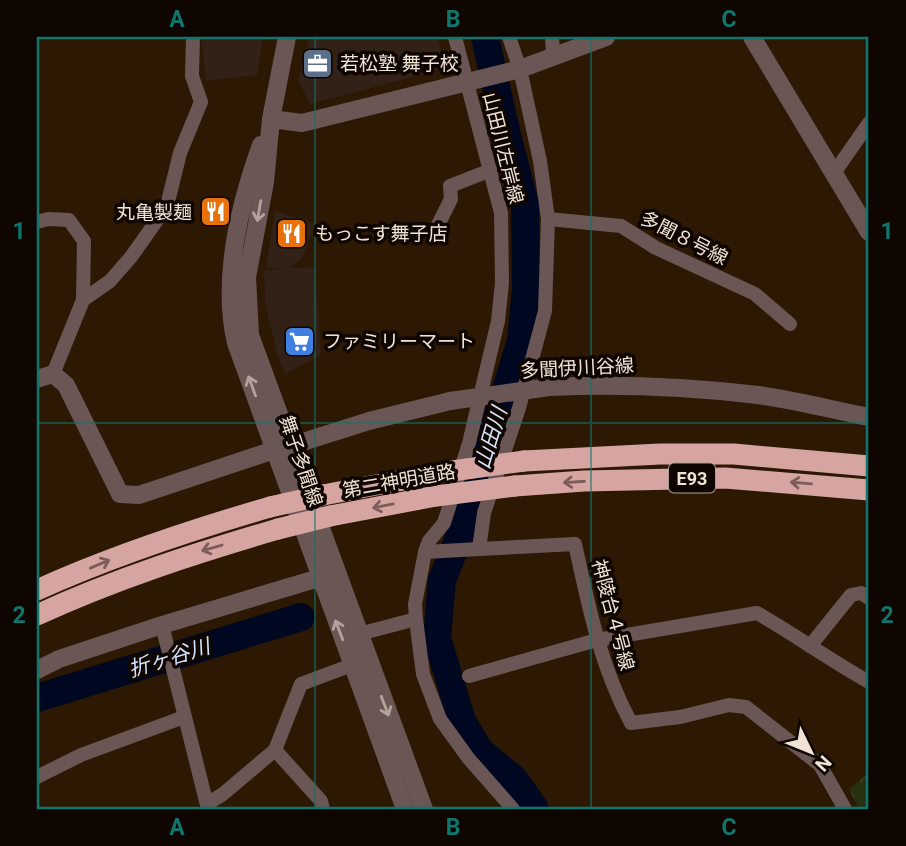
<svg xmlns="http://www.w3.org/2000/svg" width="906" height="846" font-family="Roboto,'Noto Sans JP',sans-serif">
  <defs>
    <pattern id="park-crowns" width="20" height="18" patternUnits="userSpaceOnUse" patternTransform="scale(1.75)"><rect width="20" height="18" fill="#292f11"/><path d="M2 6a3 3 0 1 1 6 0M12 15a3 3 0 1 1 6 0" fill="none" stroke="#3e4328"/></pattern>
  </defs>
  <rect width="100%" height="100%" fill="#2d1903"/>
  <g fill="#312117">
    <polygon points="201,37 263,37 257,75 206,81"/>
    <polygon points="310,37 437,37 446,68 310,104 298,80"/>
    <polygon points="275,211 316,224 302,258 289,268 315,267 321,355 285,374 276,350 265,302 264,270 281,269 266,267"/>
  </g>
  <polygon fill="url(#park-crowns)" points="869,773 869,809 859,809 849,789"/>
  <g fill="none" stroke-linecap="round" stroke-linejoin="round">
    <g stroke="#000720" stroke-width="28">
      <polyline points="485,37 507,135 525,204 526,288 521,341 464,525 442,580 437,638 462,721 480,751 514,779 535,809"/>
      <polyline points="37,698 301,617"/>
    </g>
    <g stroke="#6a5655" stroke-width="14">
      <polyline points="455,37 501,213 502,283 498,321 469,443 444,523 429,541 425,552 415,604 416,619 423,674 440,719 469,759 513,809"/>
      <path d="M509,37L520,69L540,161L548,219L545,311L519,408L484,513L479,549L575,544C589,608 600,665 631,723L680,717L729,705L746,707L820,765L845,809"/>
      <polyline points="552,37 553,55"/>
      <polyline points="834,173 869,123"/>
      <polyline points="548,219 621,226 656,248 755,294 790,324"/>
      <polyline points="37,222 48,219 69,220 84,241 83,300"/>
      <polyline points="435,231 451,199 450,186 491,170"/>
      <polyline points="53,374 83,300 110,281 131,257 167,206 180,153 201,102 192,76 193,37"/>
      <polyline points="425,552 479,549"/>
      <polyline points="162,625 208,809"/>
      <polyline points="359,634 416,619"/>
      <polyline points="810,646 851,595 861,593 869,598"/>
      <path d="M469,676L597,640L757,613C795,635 830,660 869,682"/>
      <polyline points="275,750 321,801 323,809"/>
      <polyline points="37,777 81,755 184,717"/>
      <polyline points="207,804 223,794 275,750 301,684 360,662"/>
    </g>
    <g stroke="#6a5655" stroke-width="18">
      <polyline points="287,37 271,119 265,182 247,277 250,335 424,809"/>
      <polyline points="752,37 869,232"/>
      <polyline points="271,119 302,123 520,69 606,37"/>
      <path d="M261,145C239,206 221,279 236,343L405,809"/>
      <polyline points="37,379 53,374 66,385 120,494 139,495 274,450"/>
      <path d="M549,387C619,384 689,387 758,395C796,400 833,410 869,417"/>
      <polyline points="290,446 369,421 450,401"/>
      <polyline points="37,670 59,659 162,625 329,575"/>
    </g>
    <g stroke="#d6a5a2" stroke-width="21">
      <polyline points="524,461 660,454 734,454 869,466"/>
      <polyline points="515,486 584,481 725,478 869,490"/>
      <polyline points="323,495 445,472"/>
      <polyline points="330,516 436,496"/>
      <path d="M37,590C112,556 191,530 270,507"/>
      <path d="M37,615C115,579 196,553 278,529"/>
    </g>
    <polyline stroke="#6a5655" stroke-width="18" points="450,401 549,387"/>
    <g stroke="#d6a5a2" stroke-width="21">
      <polyline points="445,472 524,461"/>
      <polyline points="436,496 515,486"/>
      <polyline points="270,507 323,495"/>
      <polyline points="278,529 330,516"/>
    </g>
  </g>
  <defs><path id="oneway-shaft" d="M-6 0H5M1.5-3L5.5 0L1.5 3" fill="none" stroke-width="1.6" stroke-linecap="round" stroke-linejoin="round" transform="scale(1.75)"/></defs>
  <g stroke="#b4a39b">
    <use href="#oneway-shaft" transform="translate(259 211) rotate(100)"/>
    <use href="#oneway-shaft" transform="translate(252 386) rotate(-110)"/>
    <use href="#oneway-shaft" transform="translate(339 630) rotate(-111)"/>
    <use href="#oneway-shaft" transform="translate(385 706) rotate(69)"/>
  </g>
  <g stroke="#7c5d5a">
    <use href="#oneway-shaft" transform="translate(574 482) rotate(176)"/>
    <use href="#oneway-shaft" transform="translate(801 483) rotate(-175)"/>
    <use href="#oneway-shaft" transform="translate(383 506) rotate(169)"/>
    <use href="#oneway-shaft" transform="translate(212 548) rotate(164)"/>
    <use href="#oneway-shaft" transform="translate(100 564) rotate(-23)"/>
  </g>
  <path fill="none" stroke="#0f766e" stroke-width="2" stroke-opacity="0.55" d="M315,37V809M591,37V809M37,423H869"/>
  <defs>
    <symbol id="office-square" viewBox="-11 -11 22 22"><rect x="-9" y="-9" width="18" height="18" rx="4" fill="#5c6f8a" stroke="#0f0601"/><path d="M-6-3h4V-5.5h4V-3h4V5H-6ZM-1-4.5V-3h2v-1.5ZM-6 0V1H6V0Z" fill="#fff"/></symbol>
    <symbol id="restaurant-square" viewBox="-11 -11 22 22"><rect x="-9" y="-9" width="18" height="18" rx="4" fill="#e8710a" stroke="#0f0601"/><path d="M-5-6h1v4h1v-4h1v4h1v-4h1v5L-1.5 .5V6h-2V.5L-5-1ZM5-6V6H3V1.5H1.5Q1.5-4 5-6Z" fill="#fff"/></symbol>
    <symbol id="supermarket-square" viewBox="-11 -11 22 22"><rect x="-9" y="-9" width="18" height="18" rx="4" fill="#3f7fe0" stroke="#0f0601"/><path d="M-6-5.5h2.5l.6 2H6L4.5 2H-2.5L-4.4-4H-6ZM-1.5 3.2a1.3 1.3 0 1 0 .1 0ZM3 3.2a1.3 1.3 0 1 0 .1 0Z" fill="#fff"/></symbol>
  </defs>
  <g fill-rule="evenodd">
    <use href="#office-square" x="300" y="46" width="35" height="35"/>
    <use href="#restaurant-square" x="198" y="194" width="35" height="35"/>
    <use href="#restaurant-square" x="274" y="216" width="35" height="35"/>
    <use href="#supermarket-square" x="282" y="324" width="35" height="35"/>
  </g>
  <g text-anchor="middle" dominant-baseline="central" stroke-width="7" stroke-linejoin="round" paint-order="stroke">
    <rect fill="#0f0601" stroke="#aca095" stroke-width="2" x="669" y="463.5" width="46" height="29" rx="5"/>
    <g font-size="18" font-weight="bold" fill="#f0e2d5">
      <text x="692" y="478">E93</text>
    </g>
    <g font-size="19" fill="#f0e2d5" stroke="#0f0601" text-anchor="start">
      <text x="340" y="63">若松塾 舞子校</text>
      <text x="192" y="212" text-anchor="end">丸亀製麺</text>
      <text x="315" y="233">もっこす舞子店</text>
      <text x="323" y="341">ファミリーマート</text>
    </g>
    <g font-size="19" fill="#f0e2d5" stroke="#0f0601">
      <text transform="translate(503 148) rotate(76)">山田川左岸線</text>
      <text transform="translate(684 238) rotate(27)">多聞８号線</text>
      <text transform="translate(577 368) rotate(-3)">多聞伊川谷線</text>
      <text transform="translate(301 461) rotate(71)">舞子多聞線</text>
      <text transform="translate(399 481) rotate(-10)">第二神明道路</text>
      <text transform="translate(613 615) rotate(75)">神陵台４号線</text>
    </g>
    <g font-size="21" font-style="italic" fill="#d5e4fb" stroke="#0f0601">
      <text transform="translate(491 438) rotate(-73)">山田川</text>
      <text transform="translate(169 658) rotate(-17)">折ヶ谷川</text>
    </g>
  </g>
  <rect width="906" height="846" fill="none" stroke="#0f0601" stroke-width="77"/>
  <g transform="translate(811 752) rotate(133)" stroke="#0f0601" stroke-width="5" paint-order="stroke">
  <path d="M0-5L12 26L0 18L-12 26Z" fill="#f0e2d5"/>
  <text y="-10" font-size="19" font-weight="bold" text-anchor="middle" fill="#f0e2d5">N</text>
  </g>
  <rect x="38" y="38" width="829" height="770" fill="none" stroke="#0f766e" stroke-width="2.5"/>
  <g font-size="23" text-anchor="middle" font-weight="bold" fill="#0f766e">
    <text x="177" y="27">A</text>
    <text x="453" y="27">B</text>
    <text x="729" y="27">C</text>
    <text x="19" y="239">1</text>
    <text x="887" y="239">1</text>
    <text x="19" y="623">2</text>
    <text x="887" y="623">2</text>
    <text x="177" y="835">A</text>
    <text x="453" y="835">B</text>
    <text x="729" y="835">C</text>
  </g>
</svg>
